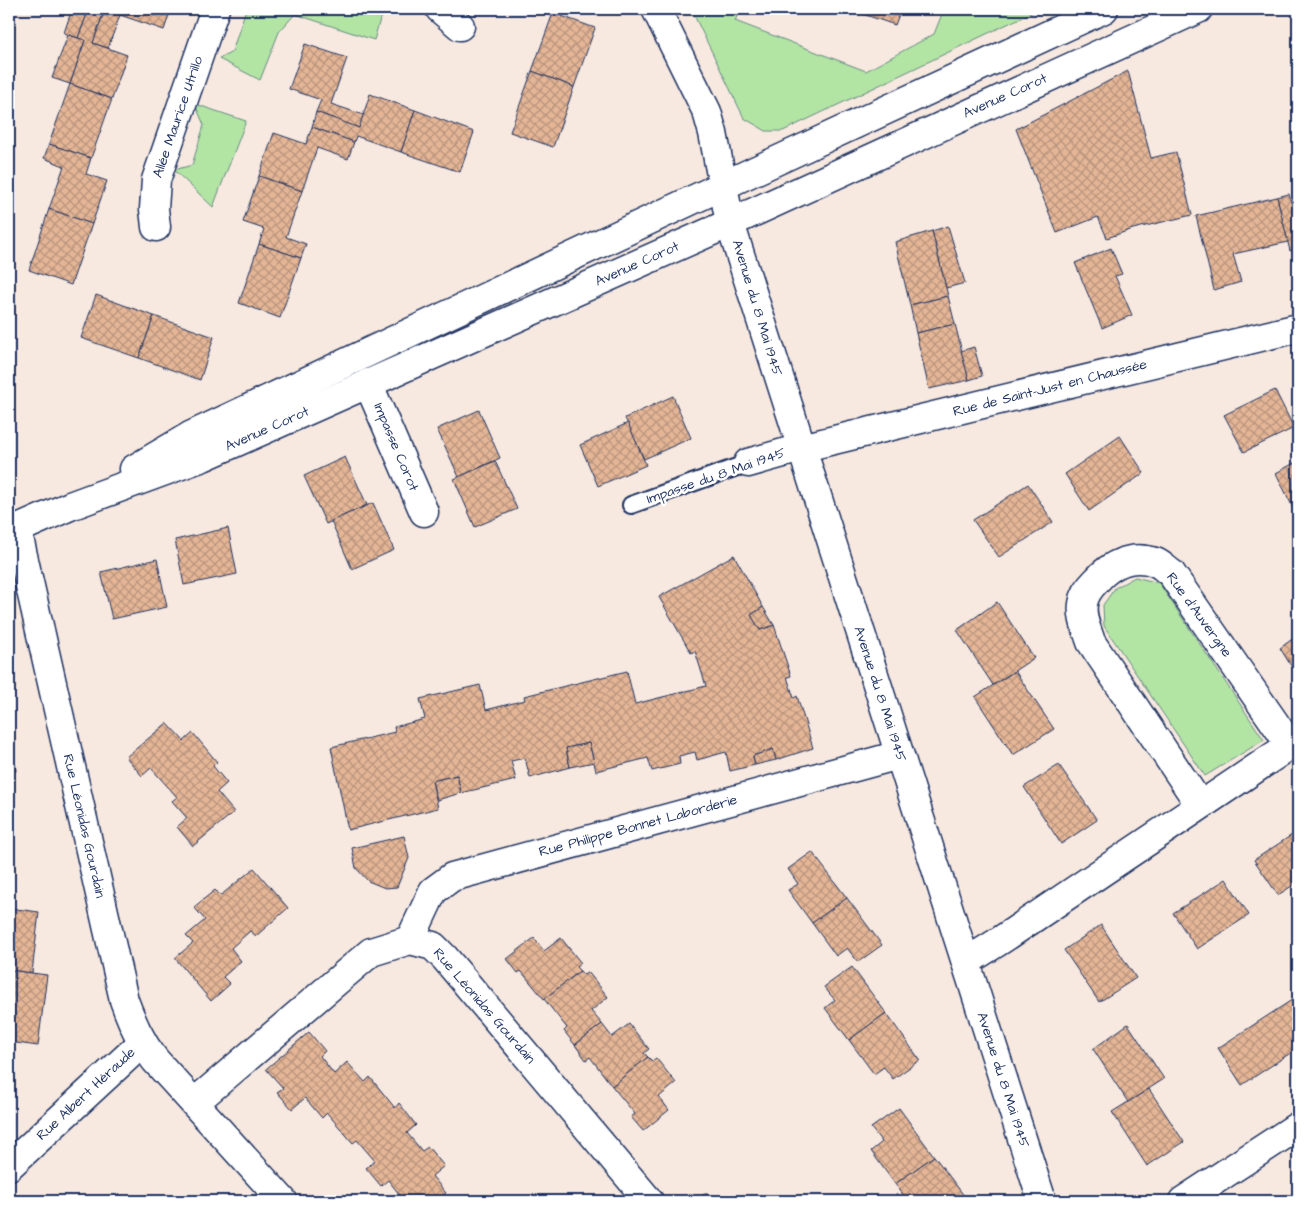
<svg xmlns="http://www.w3.org/2000/svg" width="1307" height="1210" font-family="'Architects Daughter',sans-serif">
  <defs>
    <pattern id="building-cross-hatch" width="8" height="8" patternUnits="userSpaceOnUse" patternTransform="scale(1.25)"><rect width="8" height="8" fill="#e5b696"/><path d="M0 0l8 8M0 8l8-8" fill="none" stroke="#b9947e"/></pattern>
  </defs>
  <rect width="100%" height="100%" fill="#f7e9e0"/>
  <filter id="ink" filterUnits="userSpaceOnUse"><feTurbulence type="fractalNoise" baseFrequency=".02" numOctaves="2"/><feDisplacementMap in="SourceGraphic" scale="10" xChannelSelector="R" yChannelSelector="G"/><feConvolveMatrix kernelMatrix="1 2 1 2 8 2 1 2 1" color-interpolation-filters="sRGB"/></filter>
  <g filter="url(#ink)">
    <g fill="#b2e4a4" stroke="#668a81">
      <polygon points="246,9 383,9 374,40 295,14 279,32 260,80 219,59 232,52"/>
      <polygon points="691,9 740,9 735,21 866,71 934,34 944,9 1039,9 783,131 766,131 744,118"/>
      <polygon points="195,104 246,121 213,207 174,170 192,165 204,125"/>
      <polygon points="1135,577 1159,583 1264,740 1205,776 1104,626 1103,605 1115,588"/>
    </g>
    <g fill="url(#building-cross-hatch)" stroke="#1b2f5e">
      <polygon points="72,9 89,9 78,38 64,33"/>
      <polygon points="89,9 105,9 93,43 127,55 112,99 70,84 85,40 78,38"/>
      <polygon points="105,9 171,9 164,30 120,15 108,48 93,43"/>
      <polygon points="848,9 901,9 895,25"/>
      <polygon points="553,13 595,28 574,87 532,71"/>
      <polygon points="68,35 85,40 70,84 52,78"/>
      <polygon points="305,44 347,58 331,104 364,115 359,128 316,112 321,100 289,89"/>
      <polygon points="532,71 574,87 553,147 510,132"/>
      <polygon points="1128,71 1151,158 1176,152 1192,215 1133,229 1107,238 1098,217 1057,233 1016,129"/>
      <polygon points="70,84 112,99 91,158 49,144"/>
      <polygon points="370,94 415,110 401,152 356,136 354,142 312,127 316,112 359,128"/>
      <polygon points="415,110 474,132 460,172 401,152"/>
      <polygon points="312,127 354,142 348,159 317,148 302,191 259,176 274,133 306,144"/>
      <polygon points="49,144 91,158 86,174 107,181 92,224 49,209 64,166 44,158"/>
      <polygon points="259,176 302,191 286,237 306,244 301,258 259,244 264,229 243,222"/>
      <polygon points="1289,194 1298,230 1298,249 1290,251 1277,197"/>
      <polygon points="1277,197 1288,242 1233,254 1241,282 1214,290 1196,216"/>
      <polygon points="49,209 92,224 71,285 29,270"/>
      <polygon points="948,226 965,283 946,288 932,231"/>
      <polygon points="932,231 948,296 910,305 895,242"/>
      <polygon points="259,244 301,258 280,318 239,303"/>
      <polygon points="1111,248 1122,274 1115,276 1132,315 1102,328 1075,263"/>
      <polygon points="96,295 154,316 139,358 81,338"/>
      <polygon points="948,296 955,324 916,333 910,305"/>
      <polygon points="154,316 214,337 200,380 139,358"/>
      <polygon points="955,324 969,380 929,389 916,333"/>
      <polygon points="974,347 982,376 969,380 961,351"/>
      <polygon points="1275,390 1294,428 1244,452 1224,415"/>
      <polygon points="673,396 691,438 644,459 625,418"/>
      <polygon points="479,410 500,458 459,477 437,429"/>
      <polygon points="628,423 646,465 598,486 580,445"/>
      <polygon points="1120,436 1144,473 1089,511 1065,474"/>
      <polygon points="345,457 367,505 326,524 304,476"/>
      <polygon points="495,461 517,509 475,527 454,479"/>
      <polygon points="1298,461 1298,518 1276,473"/>
      <polygon points="1028,484 1053,522 999,557 973,520"/>
      <polygon points="373,503 394,550 352,569 331,521"/>
      <polygon points="228,528 237,574 184,585 175,540"/>
      <polygon points="734,555 763,607 751,615 760,630 774,625 791,676 787,677 794,698 797,696 813,748 776,760 773,749 753,756 755,765 730,771 726,752 697,760 695,752 679,756 680,764 652,771 648,758 596,771 589,743 566,748 570,767 530,778 525,758 511,761 516,780 461,793 457,775 432,781 438,808 348,830 331,747 395,732 394,727 425,719 420,699 480,685 486,710 525,700 524,696 627,671 635,704 706,686 695,651 691,653 659,597"/>
      <polygon points="157,559 167,607 112,619 101,572"/>
      <polygon points="997,602 1034,658 993,685 957,630"/>
      <polygon points="763,607 774,625 760,630 751,615"/>
      <polygon points="1298,635 1298,677 1280,648"/>
      <polygon points="1015,671 1054,729 1013,755 975,697"/>
      <polygon points="167,723 184,741 193,733 217,762 213,766 227,783 217,792 234,812 193,846 177,827 187,818 172,801 177,797 151,768 142,776 126,757"/>
      <polygon points="9,735 16,771 9,773"/>
      <polygon points="589,743 594,762 570,767 566,748"/>
      <polygon points="773,749 776,760 755,765 753,756"/>
      <polygon points="1059,765 1097,820 1061,844 1024,787"/>
      <polygon points="457,775 461,793 437,800 432,781"/>
      <polygon points="1298,831 1298,882 1278,895 1254,860"/>
      <polygon points="404,836 409,858 397,887 385,888 368,881 356,868 352,848"/>
      <polygon points="812,852 847,898 812,923 788,890 798,884 788,869"/>
      <polygon points="254,868 288,908 256,936 250,931 231,948 241,961 223,977 230,984 211,1001 175,958 193,943 186,936 205,920 194,907 215,890 220,896"/>
      <polygon points="1226,879 1249,915 1197,949 1173,913"/>
      <polygon points="847,898 882,945 858,962 847,948 836,956 812,923"/>
      <polygon points="9,908 39,912 32,973 9,970"/>
      <polygon points="1101,925 1136,978 1099,1002 1064,950"/>
      <polygon points="534,938 544,951 561,938 581,963 576,967 580,971 544,999 521,971 518,973 507,959"/>
      <polygon points="852,967 886,1013 849,1040 825,1008 835,1000 824,987"/>
      <polygon points="9,970 47,975 38,1046 9,1042"/>
      <polygon points="580,971 584,975 588,972 608,997 591,1011 602,1024 575,1045 564,1031 567,1028 544,999"/>
      <polygon points="1298,996 1298,1048 1242,1085 1218,1048"/>
      <polygon points="886,1013 920,1060 893,1079 884,1067 874,1074 849,1040"/>
      <polygon points="602,1024 612,1037 629,1024 649,1049 644,1053 648,1057 612,1086 590,1057 586,1060 575,1045"/>
      <polygon points="1128,1024 1164,1079 1128,1102 1093,1049"/>
      <polygon points="309,1032 325,1051 320,1056 334,1074 347,1062 365,1082 370,1077 395,1108 399,1103 416,1125 407,1133 422,1151 428,1147 444,1166 432,1176 446,1193 441,1197 444,1201 403,1201 404,1200 388,1180 381,1186 366,1168 375,1161 357,1140 353,1143 327,1113 322,1118 305,1098 292,1109 277,1092 283,1088 266,1069"/>
      <polygon points="648,1057 652,1061 656,1058 676,1083 659,1097 669,1110 643,1131 631,1117 635,1114 612,1086"/>
      <polygon points="1149,1089 1184,1142 1147,1166 1112,1112"/>
      <polygon points="899,1108 934,1156 895,1184 871,1151 882,1142 871,1128"/>
      <polygon points="934,1156 968,1201 908,1201 895,1184"/>
      <polygon points="706,1193 713,1201 695,1201"/>
    </g>
    <g fill="none" stroke-linecap="round" stroke-linejoin="round">
      <defs>
        <polyline id="service" points="631,505 748,463"/>
        <g id="minor">
          <polyline points="440,9 460,26"/>
          <polyline points="656,9 707,112 713,133 730,223 1042,1201"/>
          <polyline points="156,227 154,209 156,180 215,9"/>
          <polyline points="368,383 424,512"/>
          <polyline points="748,463 801,448 1298,328"/>
          <path d="M17,529L124,1000C132,1022 140,1041 155,1060L283,1201"/>
          <path d="M1200,805L1091,642C1087,629 1081,618 1083,604C1084,596 1090,587 1096,581C1111,564 1132,554 1155,562C1161,564 1166,570 1171,573L1290,745"/>
          <polyline points="410,940 433,891 452,877 899,755"/>
          <polyline points="966,962 1001,940 1298,740"/>
          <polyline points="194,1103 371,952 410,940 433,946 445,958 649,1201"/>
          <polyline points="9,1166 142,1043"/>
          <polyline points="1183,1201 1298,1126"/>
        </g>
        <g id="tertiary">
          <polyline points="134,469 190,436 722,186 1104,9"/>
          <polyline points="9,533 70,506 203,457 730,223 1198,9"/>
        </g>
      </defs>
      <use href="#service" stroke="#1b2f5e" stroke-width="20"/>
      <use href="#minor" stroke="#1b2f5e" stroke-width="31"/>
      <use href="#tertiary" stroke="#1b2f5e" stroke-width="31"/>
      <use href="#service" stroke="#fff" stroke-width="16"/>
      <use href="#minor" stroke="#fff" stroke-width="28"/>
      <use href="#tertiary" stroke="#fff" stroke-width="28"/>
    </g>
  </g>
  <g text-anchor="middle" dominant-baseline="central" stroke-width="5" stroke-linejoin="round" paint-order="stroke">
    <g font-size="14" fill="#1b2f5e" stroke="#fff">
      <text transform="translate(1005 96) rotate(-24)">Avenue Corot</text>
      <text transform="translate(178 117) rotate(-71)">Allée Maurice Utrillo</text>
      <text transform="translate(637 264) rotate(-24)">Avenue Corot</text>
      <text transform="translate(757 308) rotate(73)">Avenue du 8 Mai 1945</text>
      <text transform="translate(1050 388) rotate(-14)">Rue de Saint-Just en Chaussée</text>
      <text transform="translate(267 429) rotate(-24)">Avenue Corot</text>
      <text transform="translate(396 447) rotate(67)">Impasse Corot</text>
      <text transform="translate(716 476) rotate(-19)">Impasse du 8 Mai 1945</text>
      <text transform="translate(1199 615) rotate(54)">Rue d'Auvergne</text>
      <text transform="translate(880 694) rotate(72)">Avenue du 8 Mai 1945</text>
      <text transform="translate(84 826) rotate(77)">Rue Léonidas Gourdain</text>
      <text transform="translate(638 826) rotate(-15)">Rue Philippe Bonnet Laborderie</text>
      <text transform="translate(484 1006) rotate(49)">Rue Léonidas Gourdain</text>
      <text transform="translate(1003 1080) rotate(72)">Avenue du 8 Mai 1945</text>
      <text transform="translate(86 1094) rotate(-43)">Rue Albert Héraude</text>
    </g>
  </g>
  <rect width="1307" height="1210" fill="none" stroke="#fff" stroke-width="30"/>
  <rect x="15" y="15" width="1277" height="1180" fill="none" stroke="#1b2f5e" stroke-width="2" filter="url(#ink)"/>
</svg>
